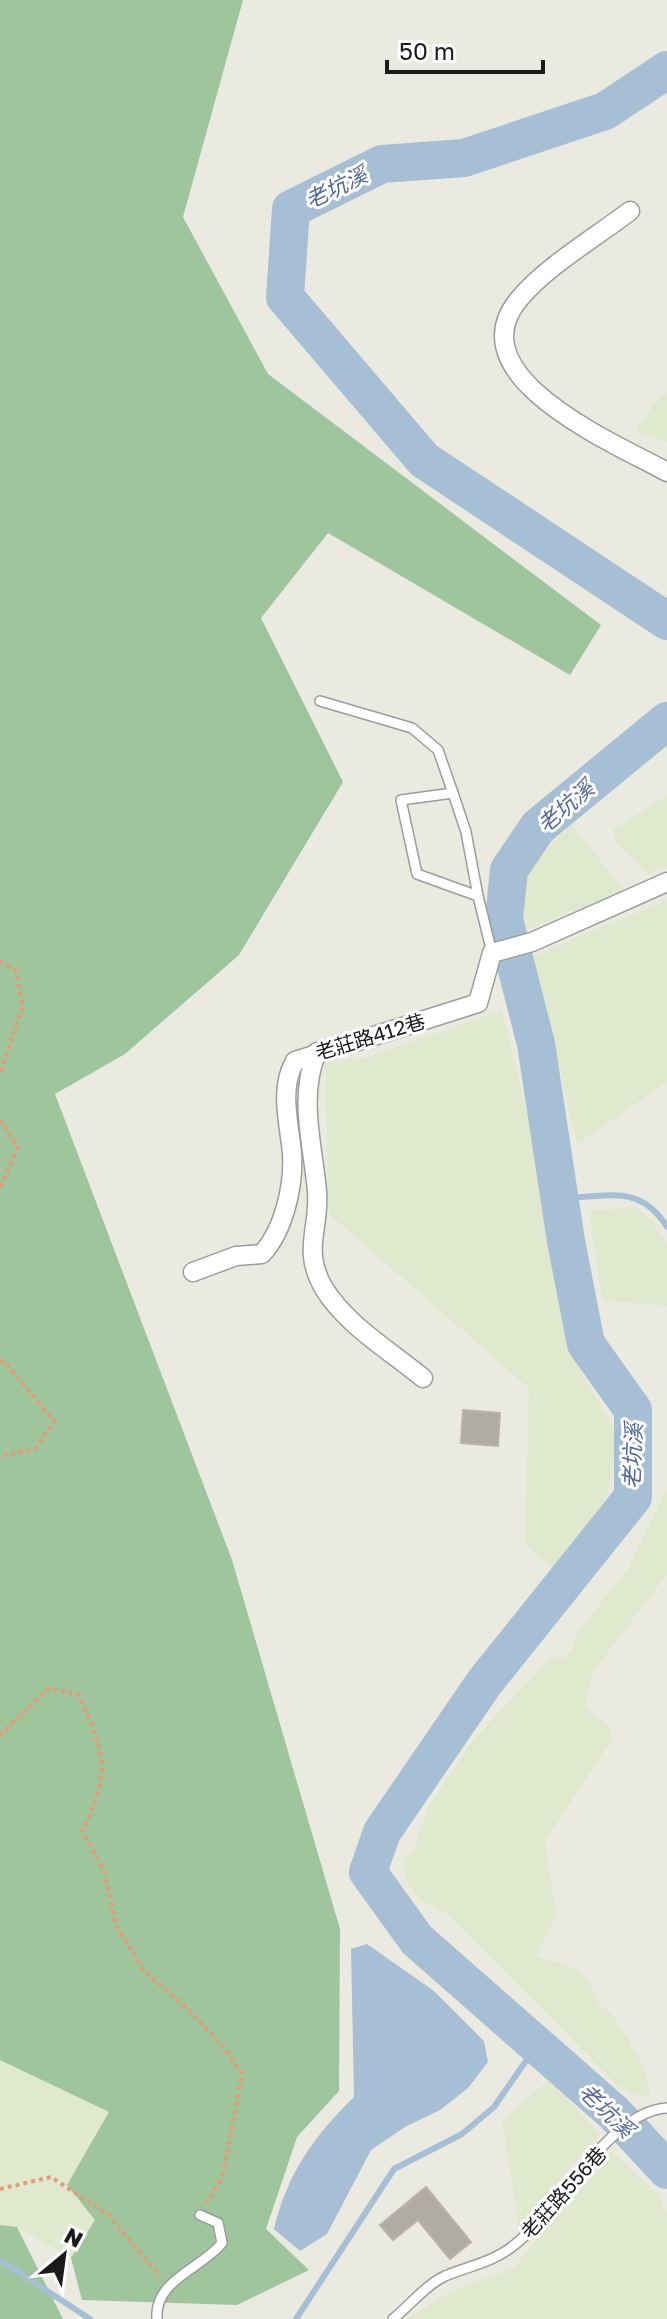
<svg xmlns="http://www.w3.org/2000/svg" width="667" height="2319" font-family="'Golos Text','Noto Sans TC',sans-serif">
  <rect width="100%" height="100%" fill="#ebeae1"/>
  <g fill="#e0e8ce">
    <polygon points="667,393 667,442 636,431 657,400"/>
    <polygon points="667,796 667,866 649,874 616,842 613,829"/>
    <polygon points="571,824 624,890 526,930 523,902 527,878 540,856"/>
    <polygon points="667,900 667,1082 577,1144 533,956"/>
    <polygon points="502,1010 539,1162 562,1314 578,1367 618,1436 607,1495 558,1574 525,1544 529,1388 329,1214 325,1063 369,1057"/>
    <polygon points="635,1207 653,1222 667,1244 667,1306 602,1300 589,1211"/>
    <polygon points="667,1489 667,1574 594,1671 584,1706 608,1725 613,1738 545,1841 556,1915 537,1957 565,1964 588,1979 599,2004 615,2017 645,2070 650,2093 641,2098 616,2084 450,1916 421,1900 408,1884 402,1859 412,1853 429,1806 472,1741 552,1657 563,1658 572,1650 575,1636 629,1567"/>
    <polygon points="0,2060 109,2112 68,2185 95,2220 71,2258 17,2227 0,2225"/>
    <polygon points="549,2080 600,2134 519,2226 502,2120"/>
    <polygon points="612,2152 658,2194 667,2215 667,2319 406,2319 450,2292 513,2268"/>
  </g>
  <g fill="#9ec59b">
    <polygon points="0,0 243,0 183,217 268,374 601,625 570,675 328,533 261,618 343,782 239,955 125,1054 55,1094 232,1560 340,1929 339,2091 297,2137 266,2229 309,2270 237,2305 82,2300 71,2258 95,2220 67,2185 109,2112 0,2060"/>
    <polygon points="0,2225 17,2227 63,2319 0,2319"/>
  </g>
  <path fill="#a6bfd4" d="M367,1944L434,1991L484,2041L488,2062L468,2088L440,2110L405,2127L371,2150L327,2234L300,2251L274,2229C287,2174 314,2136 354,2097L351,1949Z"/>
  <g fill="none" stroke-linecap="round" stroke-linejoin="round">
    <g stroke="#a6bfd4" stroke-width="6">
      <path d="M559,1198C606,1198 639,1182 667,1227"/>
      <polyline points="0,2260 90,2319"/>
      <polyline points="296,2319 394,2169 462,2134 494,2107 537,2045"/>
    </g>
    <g stroke="#a6bfd4" stroke-width="38">
      <polyline points="667,70 605,111 464,158 382,164 291,209 285,297 424,460 667,621"/>
      <polyline points="667,721 538,827 509,870 504,919 536,1044 566,1241 586,1344 633,1410 633,1497 484,1683 382,1832 368,1872 417,1940 614,2113 667,2170"/>
    </g>
  </g>
  <g fill="#b0aca4" stroke="#bab3a6" stroke-width="2">
    <polygon points="463,1410 500,1413 498,1446 461,1443"/>
    <polygon points="426,2187 471,2242 450,2259 418,2220 393,2240 380,2225"/>
  </g>
  <g fill="none" stroke-linecap="round" stroke-linejoin="round">
    <defs>
      <g id="lane">
        <polyline points="320,701 412,728 438,750 453,793 401,800 417,874 478,896 492,953"/>
        <polyline points="453,793 466,832 478,896"/>
        <path d="M157,2319C154,2280 201,2269 222,2243L218,2223L200,2215"/>
        <path d="M393,2319C409,2306 427,2284 445,2276C469,2266 493,2262 513,2246C555,2215 610,2110 667,2108"/>
      </g>
      <g id="street">
        <path d="M630,211C596,237 547,266 520,298C453,376 615,443 667,472"/>
        <path d="M317,1052C298,1096 313,1146 317,1191C320,1229 302,1249 323,1287C346,1325 389,1350 423,1378"/>
        <path d="M193,1272L236,1256L262,1254C284,1230 294,1186 292,1153C289,1122 279,1089 295,1061L478,1003L492,953L532,942L667,882"/>
      </g>
    </defs>
    <use href="#lane" stroke="#9c9c9c" stroke-width="12"/>
    <use href="#street" stroke="#9c9c9c" stroke-width="21"/>
    <g stroke="#e79b76" stroke-width="4" stroke-dasharray="4 4" stroke-linecap="butt">
      <polyline points="0,961 16,971 23,1006 0,1073"/>
      <polyline points="0,1120 18,1147 0,1188"/>
      <polyline points="0,1361 5,1362 54,1421 35,1449 0,1456"/>
      <path d="M0,1735L49,1688L79,1695C105,1755 112,1770 82,1831L104,1871L117,1927L144,1971L187,2008L225,2049L242,2074L223,2175L207,2203"/>
      <polyline points="0,2189 51,2177 110,2216 160,2277"/>
    </g>
    <use href="#lane" stroke="#fff" stroke-width="9"/>
    <use href="#street" stroke="#fff" stroke-width="18"/>
  </g>
  <g text-anchor="middle" dominant-baseline="central" stroke-width="6" stroke-linejoin="round" paint-order="stroke">
    <g font-size="20" fill="#1b1b1b" stroke="#fff">
      <text transform="translate(370 1036) rotate(-17)">老莊路412巷</text>
      <text transform="translate(563 2192) rotate(-48)">老莊路556巷</text>
    </g>
    <g font-size="22" font-style="italic" fill="#54689d" stroke="#fff">
      <text transform="translate(336 187) rotate(-26)">老坑溪</text>
      <text transform="translate(565 806) rotate(-41)">老坑溪</text>
      <text transform="translate(632 1456) rotate(-88)">老坑溪</text>
      <text transform="translate(607 2110) rotate(44)">老坑溪</text>
    </g>
  </g>
  <g transform="translate(64 2255) rotate(29)" stroke="#ffffff" stroke-width="6" paint-order="stroke">
  <path d="M0-6L14 30L0 20L-14 30Z" fill="#1b1b1b"/>
  <text y="-12" font-size="22" font-weight="bold" text-anchor="middle" fill="#1b1b1b">N</text>
  </g>
  <path d="M387 60v12h156v-12" fill="none" stroke="#1b1b1b" stroke-width="4"/>
  <text x="399" y="60" font-size="24" fill="#1b1b1b" stroke="#ffffff" stroke-width="6" paint-order="stroke">50 m</text>
</svg>
